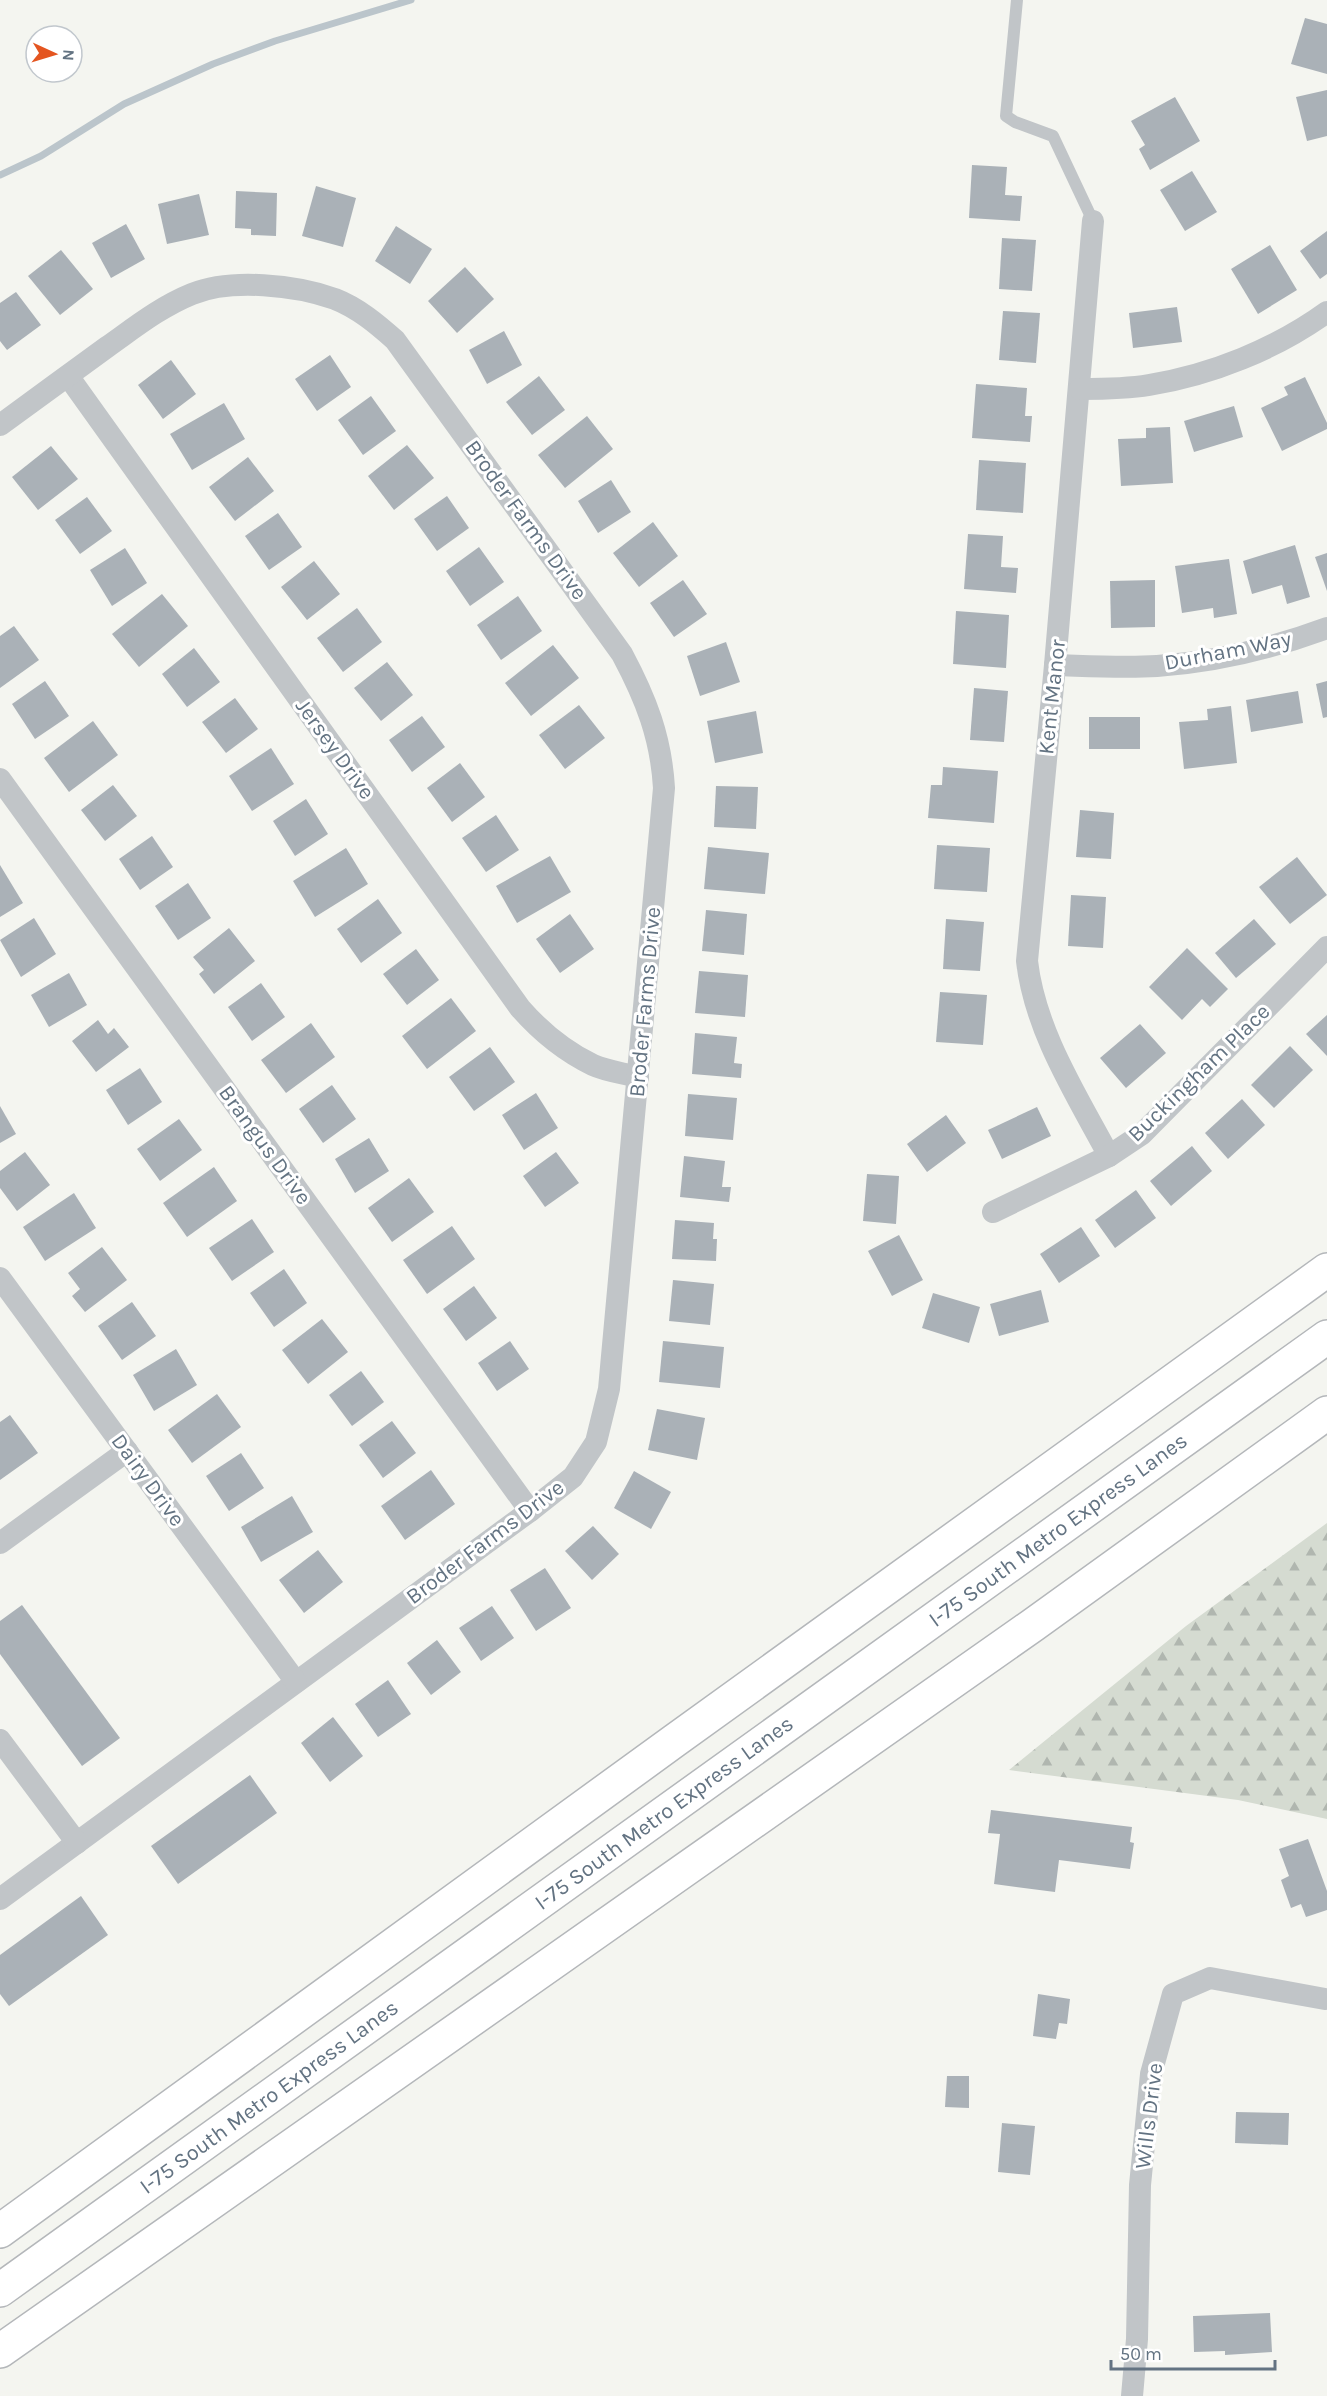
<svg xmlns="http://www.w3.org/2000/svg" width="1327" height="2396" font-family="Karla,sans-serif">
  <defs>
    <pattern id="forest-firs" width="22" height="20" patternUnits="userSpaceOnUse" patternTransform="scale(1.5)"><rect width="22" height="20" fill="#d5dbd1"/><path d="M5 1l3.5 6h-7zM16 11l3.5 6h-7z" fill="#b0b6af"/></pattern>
  </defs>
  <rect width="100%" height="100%" fill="#f4f5f0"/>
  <polygon fill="url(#forest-firs)" points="1327,1523 1327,1819 1238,1800 1009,1770 1186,1626"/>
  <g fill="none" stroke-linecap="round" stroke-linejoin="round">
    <polyline stroke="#bbc5cb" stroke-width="7" points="0,175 41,156 124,104 213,64 275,41 411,0"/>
  </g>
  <g fill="#aab1b7">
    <polygon points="1305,18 1327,24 1327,74 1291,64"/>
    <polygon points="1327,90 1327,136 1307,141 1296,97"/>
    <polygon points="1175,97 1200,141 1150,170 1139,149 1145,145 1131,121"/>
    <polygon points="972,165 1007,167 1005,195 1022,196 1020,221 969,218"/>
    <polygon points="1192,171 1217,212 1185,231 1160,190"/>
    <polygon points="316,186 356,198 343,247 302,236"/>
    <polygon points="236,191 277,193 276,236 251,235 251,229 235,228"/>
    <polygon points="199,194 209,235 167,244 158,204"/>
    <polygon points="126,224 145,259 111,278 92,243"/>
    <polygon points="396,226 432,249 410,284 375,261"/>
    <polygon points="1327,231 1327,274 1320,279 1300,251"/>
    <polygon points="1002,238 1036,240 1032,291 999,289"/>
    <polygon points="1270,245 1297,290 1258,314 1231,269"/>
    <polygon points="61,250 93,289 60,315 28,276"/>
    <polygon points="465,267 494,299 457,333 428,301"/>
    <polygon points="16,292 41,325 7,350 0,341 0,303"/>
    <polygon points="1177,307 1182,342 1133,348 1129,313"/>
    <polygon points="1003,311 1040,313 1036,363 999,360"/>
    <polygon points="504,331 522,365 487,384 469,350"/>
    <polygon points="330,355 351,387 317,411 295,379"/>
    <polygon points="171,360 196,394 163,419 138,385"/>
    <polygon points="539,376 565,410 532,435 506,402"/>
    <polygon points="1305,377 1327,423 1327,429 1282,451 1261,408 1288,395 1284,387"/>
    <polygon points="976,384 1027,388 1025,416 1032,416 1030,442 972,438"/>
    <polygon points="371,396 396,431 363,455 338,420"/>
    <polygon points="224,403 245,439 192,470 170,434"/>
    <polygon points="1234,406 1243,437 1194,452 1184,421"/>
    <polygon points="587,416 613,449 565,488 538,455"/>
    <polygon points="1170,427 1173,483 1121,486 1118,439 1146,438 1146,428"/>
    <polygon points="407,445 434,478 394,510 368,476"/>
    <polygon points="51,446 78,479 38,510 12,477"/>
    <polygon points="248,457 274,491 235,521 209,487"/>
    <polygon points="979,460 1026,463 1023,513 976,510"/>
    <polygon points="611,480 631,512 598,533 578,501"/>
    <polygon points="447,496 469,528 437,551 414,519"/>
    <polygon points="87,497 112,531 80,554 55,520"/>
    <polygon points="278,513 302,547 269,570 245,536"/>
    <polygon points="653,522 678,556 639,587 613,553"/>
    <polygon points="968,534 1003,536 1001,567 1018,568 1016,593 964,589"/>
    <polygon points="1295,545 1310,597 1287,604 1282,585 1252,594 1243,561"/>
    <polygon points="479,547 504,582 470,606 446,571"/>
    <polygon points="125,548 147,583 112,606 90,570"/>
    <polygon points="1327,553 1327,591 1315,557"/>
    <polygon points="1229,559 1237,614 1214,618 1213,608 1182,613 1175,566"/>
    <polygon points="314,561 340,594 307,620 281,587"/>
    <polygon points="683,580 707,614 674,637 650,603"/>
    <polygon points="1155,580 1155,627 1111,628 1110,581"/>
    <polygon points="162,594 188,626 139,667 112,634"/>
    <polygon points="518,596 542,631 501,660 477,625"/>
    <polygon points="357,608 382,642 343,672 317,638"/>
    <polygon points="956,611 1009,615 1006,668 953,664"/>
    <polygon points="14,626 39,660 0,688 0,636"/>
    <polygon points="726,642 740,682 700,696 687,656"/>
    <polygon points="553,645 579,678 531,716 505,683"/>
    <polygon points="194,648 220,682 187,707 162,674"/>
    <polygon points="387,662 413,695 381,721 354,688"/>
    <polygon points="45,681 69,716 35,739 12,704"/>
    <polygon points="1327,681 1327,717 1323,718 1316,684"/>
    <polygon points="974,688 1008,691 1004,742 970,740"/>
    <polygon points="1298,691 1303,723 1251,732 1246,700"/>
    <polygon points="235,698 258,729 226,753 202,722"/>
    <polygon points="579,705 605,738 565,769 539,735"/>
    <polygon points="1231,706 1237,763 1184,769 1179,722 1208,720 1207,709"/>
    <polygon points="756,711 763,753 715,763 707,721"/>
    <polygon points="422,716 445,747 412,772 389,740"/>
    <rect x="1089" y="717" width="51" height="32"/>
    <polygon points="93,721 118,755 69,792 44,758"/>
    <polygon points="271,748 294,784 252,811 229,776"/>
    <polygon points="460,763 485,797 452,822 427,788"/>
    <polygon points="943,767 998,771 994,823 928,818 931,785 942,785"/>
    <polygon points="113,785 137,816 105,841 81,810"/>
    <polygon points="716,786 758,787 756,829 714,827"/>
    <polygon points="306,799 328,834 295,856 273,821"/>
    <polygon points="1080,810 1114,813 1111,859 1076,857"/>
    <polygon points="496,815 519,850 486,872 462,838"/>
    <polygon points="152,836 173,867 140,890 119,859"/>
    <polygon points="937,845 990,848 987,892 934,889"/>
    <polygon points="708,847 769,853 765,894 704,889"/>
    <polygon points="346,848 368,884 315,917 293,881"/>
    <polygon points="550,856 571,892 517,923 496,886"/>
    <polygon points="1297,857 1327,895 1290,924 1259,887"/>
    <polygon points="0,865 23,903 0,917"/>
    <polygon points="188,883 211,918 178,940 155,906"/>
    <polygon points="1071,895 1106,897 1103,948 1068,946"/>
    <polygon points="378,899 402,933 361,963 337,929"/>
    <polygon points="706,910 747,914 744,955 702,951"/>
    <polygon points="570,914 594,949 560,973 536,939"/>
    <polygon points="34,918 56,954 21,977 0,940"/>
    <polygon points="946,919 984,922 980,971 943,969"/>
    <polygon points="1254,919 1276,944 1236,978 1215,953"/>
    <polygon points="229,928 255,961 214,994 199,974 204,970 193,957"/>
    <polygon points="1187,948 1228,989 1210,1007 1202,999 1182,1020 1149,987"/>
    <polygon points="416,949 439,980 407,1005 383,974"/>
    <polygon points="699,971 748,975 745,1017 695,1013"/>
    <polygon points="69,973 87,1005 49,1027 31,995"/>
    <polygon points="261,983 285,1017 252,1041 228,1007"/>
    <polygon points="940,992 987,995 983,1045 936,1042"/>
    <polygon points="451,998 476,1031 427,1069 402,1036"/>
    <polygon points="1327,1015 1327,1056 1306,1034"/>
    <polygon points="98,1020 108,1034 114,1028 129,1047 96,1072 72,1041"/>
    <polygon points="311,1023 335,1057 286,1093 261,1060"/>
    <polygon points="1140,1024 1166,1053 1126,1088 1100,1058"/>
    <polygon points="695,1033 737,1037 734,1063 742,1064 741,1078 692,1074"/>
    <polygon points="1290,1046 1313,1070 1274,1108 1251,1085"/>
    <polygon points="490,1047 515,1082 474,1111 449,1077"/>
    <polygon points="140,1068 162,1102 128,1125 106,1090"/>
    <polygon points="332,1085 356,1119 323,1143 299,1109"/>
    <polygon points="536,1093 558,1128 524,1150 502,1115"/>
    <polygon points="688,1094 737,1098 733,1140 685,1136"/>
    <polygon points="1242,1099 1265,1125 1228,1159 1205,1133"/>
    <polygon points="0,1106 16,1134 0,1143"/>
    <polygon points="1037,1107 1051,1136 1002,1159 988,1130"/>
    <polygon points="946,1115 966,1143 927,1172 907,1144"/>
    <polygon points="179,1119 202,1150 160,1181 137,1149"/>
    <polygon points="369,1138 389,1171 355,1193 335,1159"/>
    <polygon points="1192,1146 1212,1171 1171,1206 1150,1181"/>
    <polygon points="25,1152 50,1185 17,1211 0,1188 0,1171"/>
    <polygon points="556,1152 579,1183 545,1207 523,1176"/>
    <polygon points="684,1156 725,1161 722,1187 731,1187 729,1202 680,1197"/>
    <polygon points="214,1167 237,1201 187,1237 163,1203"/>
    <polygon points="867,1174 899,1176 896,1224 863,1221"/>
    <polygon points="409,1178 434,1212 392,1242 368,1208"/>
    <polygon points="1136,1190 1156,1218 1115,1248 1095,1220"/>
    <polygon points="74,1193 96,1228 45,1261 23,1227"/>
    <polygon points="252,1219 274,1252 232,1281 209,1248"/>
    <polygon points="675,1220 714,1223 713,1239 717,1239 716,1261 672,1259"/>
    <polygon points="452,1226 475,1259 427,1294 403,1260"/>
    <polygon points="1081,1227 1100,1256 1059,1283 1040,1254"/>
    <polygon points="899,1235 923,1280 892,1296 868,1251"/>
    <polygon points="102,1247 127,1280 85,1312 72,1296 80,1289 68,1273"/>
    <polygon points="284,1269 307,1303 274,1327 250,1293"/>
    <polygon points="673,1280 714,1284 710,1325 669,1321"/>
    <polygon points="474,1286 497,1318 466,1341 443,1309"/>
    <polygon points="1041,1290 1049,1322 999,1336 990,1304"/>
    <polygon points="933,1293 980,1307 969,1343 922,1328"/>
    <polygon points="132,1302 156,1336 122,1360 98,1326"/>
    <polygon points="322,1319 348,1352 308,1384 282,1350"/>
    <polygon points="510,1341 529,1369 497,1391 478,1363"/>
    <polygon points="663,1341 724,1347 720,1388 659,1382"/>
    <polygon points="176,1349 197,1385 154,1411 133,1375"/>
    <polygon points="361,1371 384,1402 352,1426 329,1395"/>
    <polygon points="217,1394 241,1427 192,1463 168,1430"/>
    <polygon points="657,1409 705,1418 697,1460 648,1450"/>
    <polygon points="10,1415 38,1453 0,1480 0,1422"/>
    <polygon points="392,1421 416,1453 383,1478 359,1445"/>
    <polygon points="241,1453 264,1488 229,1511 206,1476"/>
    <polygon points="431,1470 455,1504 405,1540 381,1506"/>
    <polygon points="634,1471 671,1492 651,1529 614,1508"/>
    <polygon points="292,1496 313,1532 261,1562 241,1527"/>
    <polygon points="593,1526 619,1554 592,1580 565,1551"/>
    <polygon points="318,1550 343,1582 304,1613 279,1580"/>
    <polygon points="545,1568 571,1608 536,1631 510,1590"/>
    <polygon points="22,1605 120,1738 82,1766 0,1654 0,1621"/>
    <polygon points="492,1606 514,1638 481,1661 459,1628"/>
    <polygon points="437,1640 461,1672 431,1695 407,1663"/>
    <polygon points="388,1680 411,1714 378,1737 355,1704"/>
    <polygon points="333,1717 363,1756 330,1782 301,1743"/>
    <polygon points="250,1775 277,1813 178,1884 151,1846"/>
    <polygon points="991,1810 1132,1827 1130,1842 1134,1843 1130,1869 1059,1860 1055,1892 994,1884 1000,1834 988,1833"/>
    <polygon points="1308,1839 1327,1891 1327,1910 1306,1917 1301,1904 1291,1908 1281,1880 1289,1876 1279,1849"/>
    <polygon points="81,1896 108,1935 9,2006 0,1994 0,1955"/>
    <polygon points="1038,1994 1070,1999 1067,2024 1059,2023 1056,2039 1033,2036"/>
    <polygon points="947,2076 969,2076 969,2108 945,2107"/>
    <polygon points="1236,2112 1289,2113 1288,2145 1235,2143"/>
    <polygon points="1002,2123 1035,2126 1030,2175 998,2172"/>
    <polygon points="1270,2313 1272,2352 1225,2355 1225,2351 1194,2352 1193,2316"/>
  </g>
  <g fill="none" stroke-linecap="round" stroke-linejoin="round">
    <defs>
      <g id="motorway">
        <polyline points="0,2231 674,1741 1327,1270"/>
        <polyline points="0,2290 1327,1337"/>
        <polyline points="0,2351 1033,1625 1327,1413"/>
      </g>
    </defs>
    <use href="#motorway" stroke="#b4b7ba" stroke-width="36"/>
    <polyline stroke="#c1c5c8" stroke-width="12" points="1017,0 1006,116 1015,122 1053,136 1093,221"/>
    <g stroke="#c1c5c8" stroke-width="22">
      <path d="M1093,221L1055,665L1027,961C1035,1031 1076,1094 1109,1156"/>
      <path d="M68,376L520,1008C541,1032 564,1051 593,1065C606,1071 623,1073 638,1077"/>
      <path d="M1080,389C1103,389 1126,389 1149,385C1211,375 1276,349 1327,312"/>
      <path d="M0,425C36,399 71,373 107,347C134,328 160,307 192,294C231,278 296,285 335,299C358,308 377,324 395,340L622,654C646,699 661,737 664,788L609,1389L596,1442L573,1477L530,1511L0,1899"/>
      <path d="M1055,665C1089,666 1123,668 1157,666C1215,662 1273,648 1327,628"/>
      <polyline points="0,779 530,1511"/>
      <polyline points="993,1212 1109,1156 1142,1134 1327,947"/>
      <polyline points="0,1278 296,1682"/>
      <polyline points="0,1543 127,1451"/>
      <polyline points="0,1740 77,1843"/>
      <polyline points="1132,2396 1137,2339 1140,2185 1151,2074 1173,1994 1210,1978 1325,1999"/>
    </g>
    <use href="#motorway" stroke="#fff" stroke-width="33"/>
  </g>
  <g text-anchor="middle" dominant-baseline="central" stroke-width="6" stroke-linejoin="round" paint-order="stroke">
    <g font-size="22" fill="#637382" stroke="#fff">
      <text transform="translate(526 520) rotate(54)">Broder Farms Drive</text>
      <text transform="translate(1228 651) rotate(-11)">Durham Way</text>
      <text transform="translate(1052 697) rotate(-84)">Kent Manor</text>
      <text transform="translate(335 749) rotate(54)">Jersey Drive</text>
      <text transform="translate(645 1002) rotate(-85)">Broder Farms Drive</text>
      <text transform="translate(1199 1073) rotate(-44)">Buckingham Place</text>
      <text transform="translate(265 1145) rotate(54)">Brangus Drive</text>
      <text transform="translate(148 1480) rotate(54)">Dairy Drive</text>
      <text transform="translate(1058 1530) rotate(-36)">I-75 South Metro Express Lanes</text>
      <text transform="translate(485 1542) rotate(-37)">Broder Farms Drive</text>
      <text transform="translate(664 1813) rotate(-36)">I-75 South Metro Express Lanes</text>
      <text transform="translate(269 2097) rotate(-36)">I-75 South Metro Express Lanes</text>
      <text transform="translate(1149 2116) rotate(-83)">Wills Drive</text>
    </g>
  </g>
  <g transform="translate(54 54) rotate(94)"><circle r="28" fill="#ffffff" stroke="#c1c7cd" stroke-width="1.5"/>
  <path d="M0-4.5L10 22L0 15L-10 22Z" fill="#e45520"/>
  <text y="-9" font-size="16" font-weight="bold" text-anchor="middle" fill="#637382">N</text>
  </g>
  <path d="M1111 2360v9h164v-9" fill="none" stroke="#637382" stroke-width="3"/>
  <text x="1120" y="2360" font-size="18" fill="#637382" stroke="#ffffff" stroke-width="4.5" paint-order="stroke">50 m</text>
</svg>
